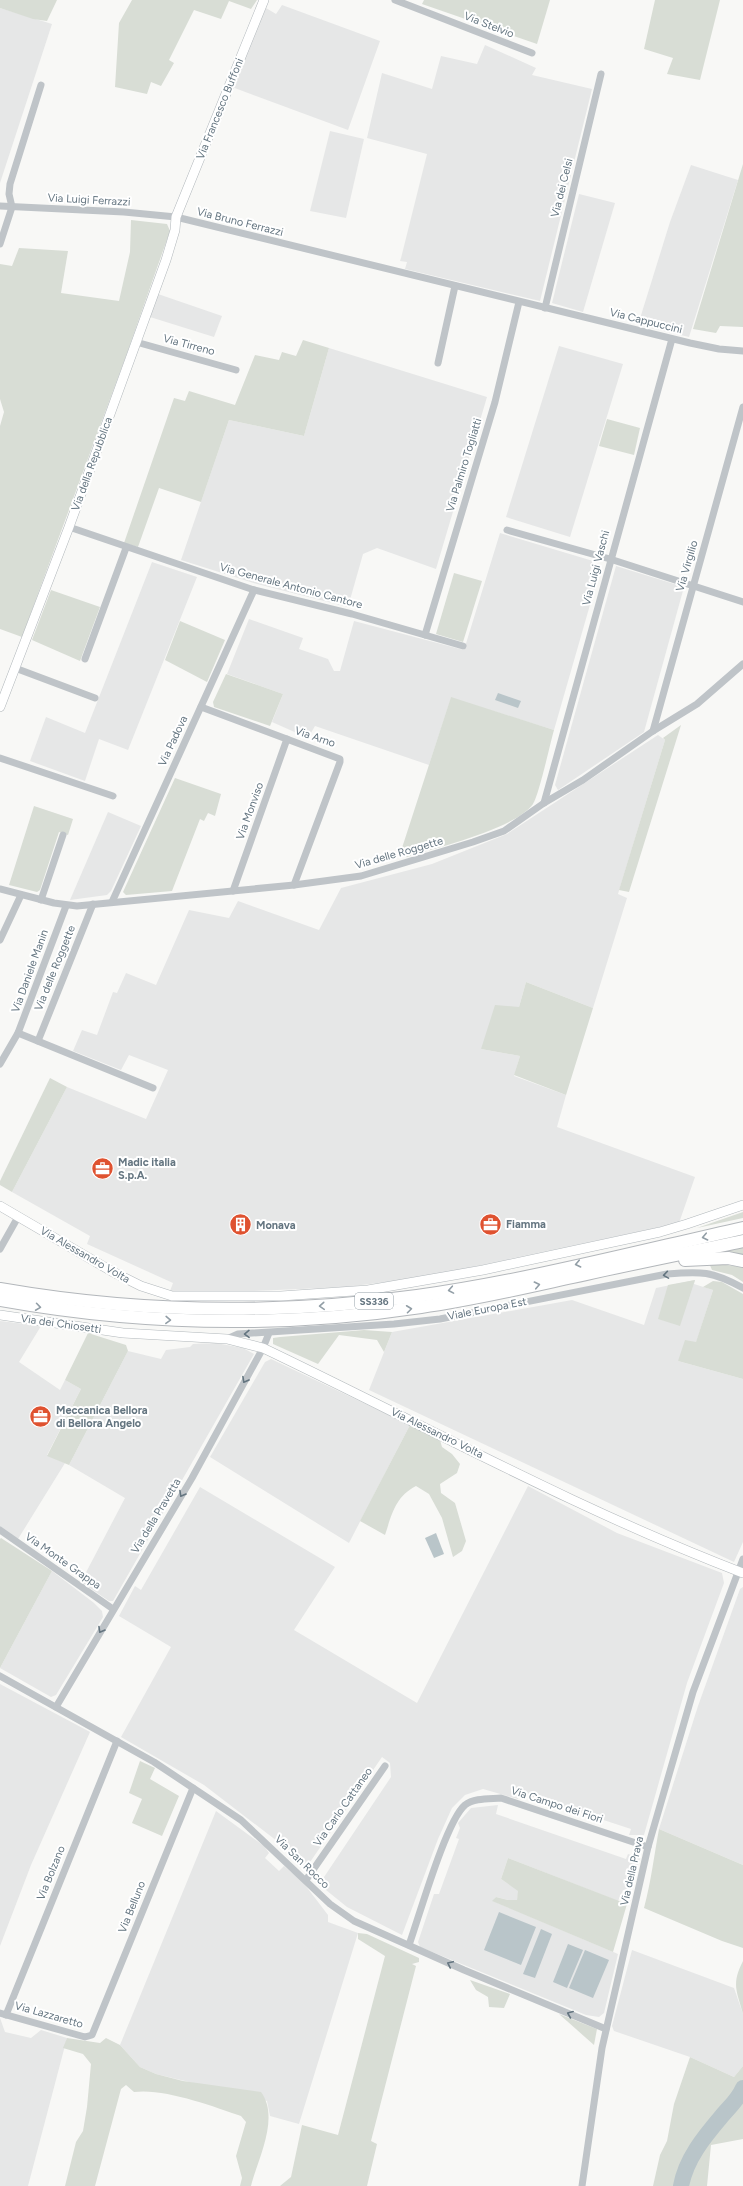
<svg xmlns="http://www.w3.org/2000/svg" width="743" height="2186" font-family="Figtree,sans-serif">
  <rect width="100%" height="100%" fill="#f8f8f6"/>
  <g fill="#e6e7e7">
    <polygon points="282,5 380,41 348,130 232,87 266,8 276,14"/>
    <polygon points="0,8 52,24 0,183"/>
    <polygon points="485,45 536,68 532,75 592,89 540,301 405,269 407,262 400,261 401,258 427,154 367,138 382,73 432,89 441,56 477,64"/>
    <polygon points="330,131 364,139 346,218 310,211"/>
    <polygon points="691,165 738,180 689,337 638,325 670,222"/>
    <polygon points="579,194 615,203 583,312 552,303"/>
    <polygon points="158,294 222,316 214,337 150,317"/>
    <polygon points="559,346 623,364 570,537 506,517"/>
    <polygon points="329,348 487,397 436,569 377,548 363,554 348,607 257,584 181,560 229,420 304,436"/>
    <polygon points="500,533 593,561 589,574 598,577 554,730 451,698 429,765 315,726 308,738 272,722 283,694 227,674 249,619 303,638 299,649 328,659 334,671 340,671 354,621 464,650"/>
    <polygon points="152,562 197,577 128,750 99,739 85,781 30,761 46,717 85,733"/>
    <polygon points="616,566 684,587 644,732 558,790 555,785"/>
    <polygon points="658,735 665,740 618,894 627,898 593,1008 526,982 519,1007 481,1049 520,1056 514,1076 566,1095 557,1127 695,1177 679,1223 425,1277 346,1287 212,1293 170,1291 173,1283 87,1244 90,1236 12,1192 67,1087 146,1119 168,1070 129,1055 121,1070 73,1051 82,1030 97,1035 113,992 117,993 126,973 156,985 189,910 229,918 238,901 319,930 341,888 432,864 507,834"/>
    <polygon points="108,812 141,826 111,891 107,895 70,900"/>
    <polygon points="695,1280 694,1284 713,1290 696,1343 678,1361 743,1379 743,1542 734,1562 369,1390 392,1332 572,1300 644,1325 656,1288"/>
    <polygon points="0,1321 41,1326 19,1362 60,1390 65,1380 81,1389 47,1455 65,1463 18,1539 0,1526"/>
    <polygon points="216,1343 243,1348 254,1354 113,1601 109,1601 81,1582 125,1498 69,1465 128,1351 161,1359 166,1350 190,1347 193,1344"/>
    <polygon points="271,1359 410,1425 349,1543 210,1457 265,1362"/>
    <polygon points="528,1486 617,1533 722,1573 724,1583 687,1683 644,1835 629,1835 631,1829 521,1793 518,1799 483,1789 465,1795 452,1808 438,1839 402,1935 347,1907 326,1890 322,1880 391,1777 390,1763 382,1757 306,1868 277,1841 204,1785 121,1737 171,1647 119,1616 135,1586 141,1590 200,1487 335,1567 294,1630 417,1703"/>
    <polygon points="52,1571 94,1603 102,1611 103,1617 56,1695 51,1697 0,1668"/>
    <polygon points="743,1587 743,1865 659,1829 698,1706 740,1589"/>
    <polygon points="0,1684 90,1732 31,1865 0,1946"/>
    <polygon points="498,1805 496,1814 626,1859 628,1854 640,1858 630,1892 623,1890 618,1901 508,1858 501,1879 519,1891 517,1900 508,1900 496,1897 493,1901 618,1954 604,2013 599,2017 586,2015 420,1947 418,1942 434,1894 439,1894 459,1839 456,1838 460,1828 458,1823 471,1808"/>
    <polygon points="216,1811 264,1846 269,1853 265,1858 279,1871 284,1866 302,1881 328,1915 328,1922 358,1933 299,2124 270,2116 267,2101 156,2074 140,2067 120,2045"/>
    <polygon points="632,1950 734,1988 743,2014 743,2066 734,2077 690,2057 614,2031 612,2026"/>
    <polygon points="0,2018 5,2032 31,2038 41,2030 67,2038 28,2186 0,2186"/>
  </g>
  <g fill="#d8ddd5">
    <polygon points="0,0 57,0 47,21 33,19 0,8"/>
    <polygon points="132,0 257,0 251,9 229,1 221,19 194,10 169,60 174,63 161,86 151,82 147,94 115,87 119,23"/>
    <polygon points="424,0 550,0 537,44 422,4"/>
    <polygon points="655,0 720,0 700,80 667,74 673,58 644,49"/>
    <polygon points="743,164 743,327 720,326 716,333 693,329"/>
    <polygon points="131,220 167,224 170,231 127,353 22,637 0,629 0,426 4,412 0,399 0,264 12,266 19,248 68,251 61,293 119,301 130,252"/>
    <polygon points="303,340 329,348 304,436 229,420 201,502 159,488 138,547 124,543 174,398 185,401 189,391 235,405 255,355 279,360 282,352 296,356"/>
    <polygon points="607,419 640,428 634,455 599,446"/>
    <polygon points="454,573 482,581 463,642 436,634"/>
    <polygon points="51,590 100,607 80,661 32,640"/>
    <polygon points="180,621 225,640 207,682 165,660"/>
    <polygon points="226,674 283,694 270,726 214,707 213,702"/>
    <path d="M451,697L554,730C550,744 539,795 533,804C515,829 438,847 407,857L401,851Z"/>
    <polygon points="681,725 629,892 619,890 665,740 663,738"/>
    <polygon points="175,778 221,794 215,816 208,813 204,821 200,819 172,891 126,895 123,892"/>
    <polygon points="34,806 73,819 68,835 59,832 40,890 37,892 9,885"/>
    <polygon points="526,982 593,1008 566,1095 514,1075 520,1056 481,1049 495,1005 519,1007"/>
    <polygon points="50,1078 67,1087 12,1192 0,1185 0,1181"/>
    <polygon points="743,1212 743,1218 697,1228"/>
    <polygon points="743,1247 743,1255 723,1251"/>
    <polygon points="709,1263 743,1267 743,1282 732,1275 712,1270"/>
    <polygon points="695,1280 680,1326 658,1319 668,1285"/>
    <polygon points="713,1281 722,1282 743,1294 743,1379 678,1361 685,1340 696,1342 713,1290 703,1287"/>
    <polygon points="364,1330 392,1332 384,1352 377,1340 339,1335 318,1364 273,1344 273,1338 280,1337"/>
    <polygon points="88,1333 126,1345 128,1351 69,1465 47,1456 81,1389 65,1380"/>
    <path d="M410,1425L440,1440L442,1447L452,1454L460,1464L457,1473L440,1484L441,1493L455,1503L466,1541L462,1551L453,1557L442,1518L429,1494L416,1486C395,1497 392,1514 385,1535L360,1521Z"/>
    <polygon points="1,1538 52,1571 0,1668 0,1539"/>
    <polygon points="140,1761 155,1768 150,1779 179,1796 162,1836 132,1823 142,1799 129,1793"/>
    <path d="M659,1829L743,1865V1948L722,1941L644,1908C651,1882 654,1856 659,1829Z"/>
    <polygon points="508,1858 627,1904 613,1952 492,1901 496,1897 508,1900 517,1900 518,1891 501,1879"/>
    <polygon points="358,1933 367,1934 419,1958 419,1962 412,1964 416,1966 371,2141 377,2144 367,2186 280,2186 291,2177 302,2125 338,2135 385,1956 358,1939"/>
    <path d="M743,1961V2014C737,1991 731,1984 743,1961Z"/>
    <polygon points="470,1980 510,1994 504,2008 489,2007 488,1997 476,1990"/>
    <polygon points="559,2014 597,2029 594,2045"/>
    <path d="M67,2038L100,2043L106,2038L120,2045L140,2067L156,2074L183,2081L261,2092C280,2118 258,2158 251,2186H240L242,2178L236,2156L246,2122L241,2116C212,2106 164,2088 134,2092L126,2085L121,2089L95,2186H65L76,2142L83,2131L87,2107L91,2064L83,2054L63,2048Z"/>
    <polygon points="690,2057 734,2077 743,2066 743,2139 711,2145 707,2186 653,2186 660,2155 667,2141 674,2104"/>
  </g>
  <g fill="#b9c5c9">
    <polygon points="498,693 521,701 518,708 495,700"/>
    <polygon points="436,1533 444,1554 434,1558 425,1538"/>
    <polygon points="499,1912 536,1927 521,1965 484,1950"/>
    <polygon points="541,1929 552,1934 535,1978 523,1974"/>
    <polygon points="568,1944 583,1950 567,1988 553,1982"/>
    <polygon points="585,1950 609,1960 593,1998 569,1988"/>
  </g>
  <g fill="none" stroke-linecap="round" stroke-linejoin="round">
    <path stroke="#b9c5c9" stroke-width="16" d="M681,2186C686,2159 704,2137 721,2117C729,2107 738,2100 743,2088"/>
    <defs>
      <g id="secondary">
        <polyline points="0,707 69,527 166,260 175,230 176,217 264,0"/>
        <polyline points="0,1206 113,1272 141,1286 172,1296 281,1296 368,1290 483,1270 660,1232 687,1224 743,1205"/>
        <path d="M0,1315L123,1333L227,1339L263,1348C422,1424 578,1510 743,1573"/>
      </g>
      <g id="highway">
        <polyline points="685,1260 728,1258 743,1261"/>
        <path d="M0,1289C138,1313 278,1315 417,1296C525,1281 636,1252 743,1228"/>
        <path d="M0,1300C139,1325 282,1328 421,1307C472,1300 523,1288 573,1277C630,1264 686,1253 743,1241"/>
      </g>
    </defs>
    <use href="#secondary" stroke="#b2b8bc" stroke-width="10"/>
    <use href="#highway" stroke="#b3b7bb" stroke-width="14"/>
    <g stroke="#bfc4c8" stroke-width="7">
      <polyline points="395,0 532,53"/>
      <polyline points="0,206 124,212 176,217 690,343 719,349 743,351"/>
      <polyline points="12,207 9,194 10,184 41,85"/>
      <polyline points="0,244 12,207"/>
      <polyline points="545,308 601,74"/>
      <polyline points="136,342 236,370"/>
      <polyline points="438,363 455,286"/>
      <polyline points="69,527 254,590 352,614 463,646"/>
      <polyline points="507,530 610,559 743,602"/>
      <polyline points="425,635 495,402 519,302"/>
      <polyline points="85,659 126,548"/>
      <polyline points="15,668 95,698"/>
      <polyline points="201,707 340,759 340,762 294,885"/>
      <polyline points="653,731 743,407"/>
      <polyline points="0,758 113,796"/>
      <polyline points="544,803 672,339"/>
      <polyline points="0,889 54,903 77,906 294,885 361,876 473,842 504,831 544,803 583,780 653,731 697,704 743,664"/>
      <polyline points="233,891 287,739"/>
      <polyline points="41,900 63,835"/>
      <polyline points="112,902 254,590"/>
      <polyline points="0,940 21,895"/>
      <polyline points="18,1033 153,1088"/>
      <polyline points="38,1041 93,904"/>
      <polyline points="0,1064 18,1033 66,906"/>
      <polyline points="0,1249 18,1217"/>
      <path d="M227,1339L238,1334L394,1324L440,1319L667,1274C701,1271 712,1271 743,1288"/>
      <polyline points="0,1530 113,1609"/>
      <polyline points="0,1676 154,1762 241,1820 330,1904 354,1921 464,1970 606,2029"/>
      <polyline points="56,1707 192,1478 263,1348 269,1333"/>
      <polyline points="306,1880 385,1766"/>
      <path d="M409,1945C419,1917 446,1821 465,1805C474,1798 489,1799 501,1798L648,1847"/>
      <polyline points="0,2013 85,2037 92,2035 193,1788"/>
      <polyline points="6,2015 117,1741"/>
      <polyline points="582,2186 602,2048 648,1847 693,1692 743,1559"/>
    </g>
    <use href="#secondary" stroke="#fff" stroke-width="9"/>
    <use href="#highway" stroke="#fff" stroke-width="12"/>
  </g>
  <defs><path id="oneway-chevron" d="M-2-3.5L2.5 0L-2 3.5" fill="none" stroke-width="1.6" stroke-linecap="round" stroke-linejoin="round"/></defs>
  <g stroke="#929ea6">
    <use href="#oneway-chevron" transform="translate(705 1237) rotate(168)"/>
    <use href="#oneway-chevron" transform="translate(578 1264) rotate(168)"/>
    <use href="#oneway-chevron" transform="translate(537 1285) rotate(-12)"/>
    <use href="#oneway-chevron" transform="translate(451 1290) rotate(170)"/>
    <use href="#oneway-chevron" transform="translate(322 1306) rotate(176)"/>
    <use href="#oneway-chevron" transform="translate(38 1307) rotate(8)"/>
    <use href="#oneway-chevron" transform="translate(409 1309) rotate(-7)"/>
    <use href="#oneway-chevron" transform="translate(168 1320) rotate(2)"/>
  </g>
  <g stroke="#647580">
    <use href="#oneway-chevron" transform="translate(666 1275) rotate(171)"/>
    <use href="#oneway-chevron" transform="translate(247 1334) rotate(179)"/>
    <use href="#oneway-chevron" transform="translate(245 1380) rotate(119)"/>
    <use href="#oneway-chevron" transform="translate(182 1494) rotate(120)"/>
    <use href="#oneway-chevron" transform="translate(101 1630) rotate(120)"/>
    <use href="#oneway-chevron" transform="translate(450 1964) rotate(-155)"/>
    <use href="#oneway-chevron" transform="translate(570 2014) rotate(-158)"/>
  </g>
  <defs>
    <symbol id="office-disc" viewBox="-11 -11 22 22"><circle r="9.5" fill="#df5230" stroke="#fff"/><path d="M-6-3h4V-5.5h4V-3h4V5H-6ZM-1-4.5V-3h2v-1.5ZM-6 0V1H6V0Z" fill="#fff"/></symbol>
    <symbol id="building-disc" viewBox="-11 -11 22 22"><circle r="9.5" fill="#df5230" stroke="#fff"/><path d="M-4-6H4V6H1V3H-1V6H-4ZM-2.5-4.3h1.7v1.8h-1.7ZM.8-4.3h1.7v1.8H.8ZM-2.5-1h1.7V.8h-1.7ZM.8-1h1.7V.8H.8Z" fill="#fff"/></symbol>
  </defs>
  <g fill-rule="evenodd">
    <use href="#office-disc" x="90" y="1156" width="25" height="25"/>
    <use href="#office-disc" x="478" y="1212" width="25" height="25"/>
    <use href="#building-disc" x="228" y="1212" width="25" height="25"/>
    <use href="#office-disc" x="28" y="1404" width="25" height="25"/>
  </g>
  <g text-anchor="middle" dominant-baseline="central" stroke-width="4" stroke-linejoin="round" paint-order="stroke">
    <rect fill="#fff" stroke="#929ea6" stroke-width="1" x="355" y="1293" width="38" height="16" rx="3"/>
    <g font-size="10" font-weight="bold" fill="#647580">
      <text x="374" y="1301">SS336</text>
    </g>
    <g font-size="11" fill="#647580" stroke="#fff">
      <text transform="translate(489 25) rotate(21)">Via Stelvio</text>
      <text transform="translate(220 109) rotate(-68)">Via Francesco Buffoni</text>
      <text transform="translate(562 188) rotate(-76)">Via dei Celsi</text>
      <text transform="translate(89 200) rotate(3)">Via Luigi Ferrazzi</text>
      <text transform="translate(240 222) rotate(14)">Via Bruno Ferrazzi</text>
      <text transform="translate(646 321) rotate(14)">Via Cappuccini</text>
      <text transform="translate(189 345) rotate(15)">Via Tirreno</text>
      <text transform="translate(92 464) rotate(-70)">Via della Repubblica</text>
      <text transform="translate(464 465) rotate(-73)">Via Palmiro Togliatti</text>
      <text transform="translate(687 566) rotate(-74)">Via Virgilio</text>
      <text transform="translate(596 568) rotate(-75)">Via Luigi Vaschi</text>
      <text transform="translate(291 586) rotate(15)">Via Generale Antonio Cantore</text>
      <text transform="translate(315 737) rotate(19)">Via Arno</text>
      <text transform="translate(173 741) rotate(-65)">Via Padova</text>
      <text transform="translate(250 811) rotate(-70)">Via Monviso</text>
      <text transform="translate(399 853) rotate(-16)">Via delle Roggette</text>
      <text transform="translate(55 968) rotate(-68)">Via delle Roggette</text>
      <text transform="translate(30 971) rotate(-70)">Via Daniele Manin</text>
      <text transform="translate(85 1255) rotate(30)">Via Alessandro Volta</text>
      <text transform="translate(487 1309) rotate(-11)">Viale Europa Est</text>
      <text transform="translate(61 1324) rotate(8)">Via dei Chiosetti</text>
      <text transform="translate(437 1433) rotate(26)">Via Alessandro Volta</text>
      <text transform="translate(156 1516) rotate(-59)">Via della Pravetta</text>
      <text transform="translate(63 1561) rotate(35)">Via Monte Grappa</text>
      <text transform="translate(557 1805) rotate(18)">Via Campo dei Fiori</text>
      <text transform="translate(343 1807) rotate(-55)">Via Carlo Cattaneo</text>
      <text transform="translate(302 1862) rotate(44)">Via San Rocco</text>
      <text transform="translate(632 1871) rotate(-77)">Via della Prava</text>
      <text transform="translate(51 1873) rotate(-68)">Via Bolzano</text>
      <text transform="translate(132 1907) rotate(-68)">Via Belluno</text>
      <text transform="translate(49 2015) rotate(16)">Via Lazzaretto</text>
    </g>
    <g font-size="11" font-weight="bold" fill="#647580" stroke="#fff" text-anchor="start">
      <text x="118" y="1162">Madic italia<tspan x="118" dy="13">S.p.A.</tspan></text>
      <text x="506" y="1224">Fiamma</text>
      <text x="256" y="1225">Monava</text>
      <text x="56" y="1410">Meccanica Bellora<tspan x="56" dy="13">di Bellora Angelo</tspan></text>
    </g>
  </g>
</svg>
